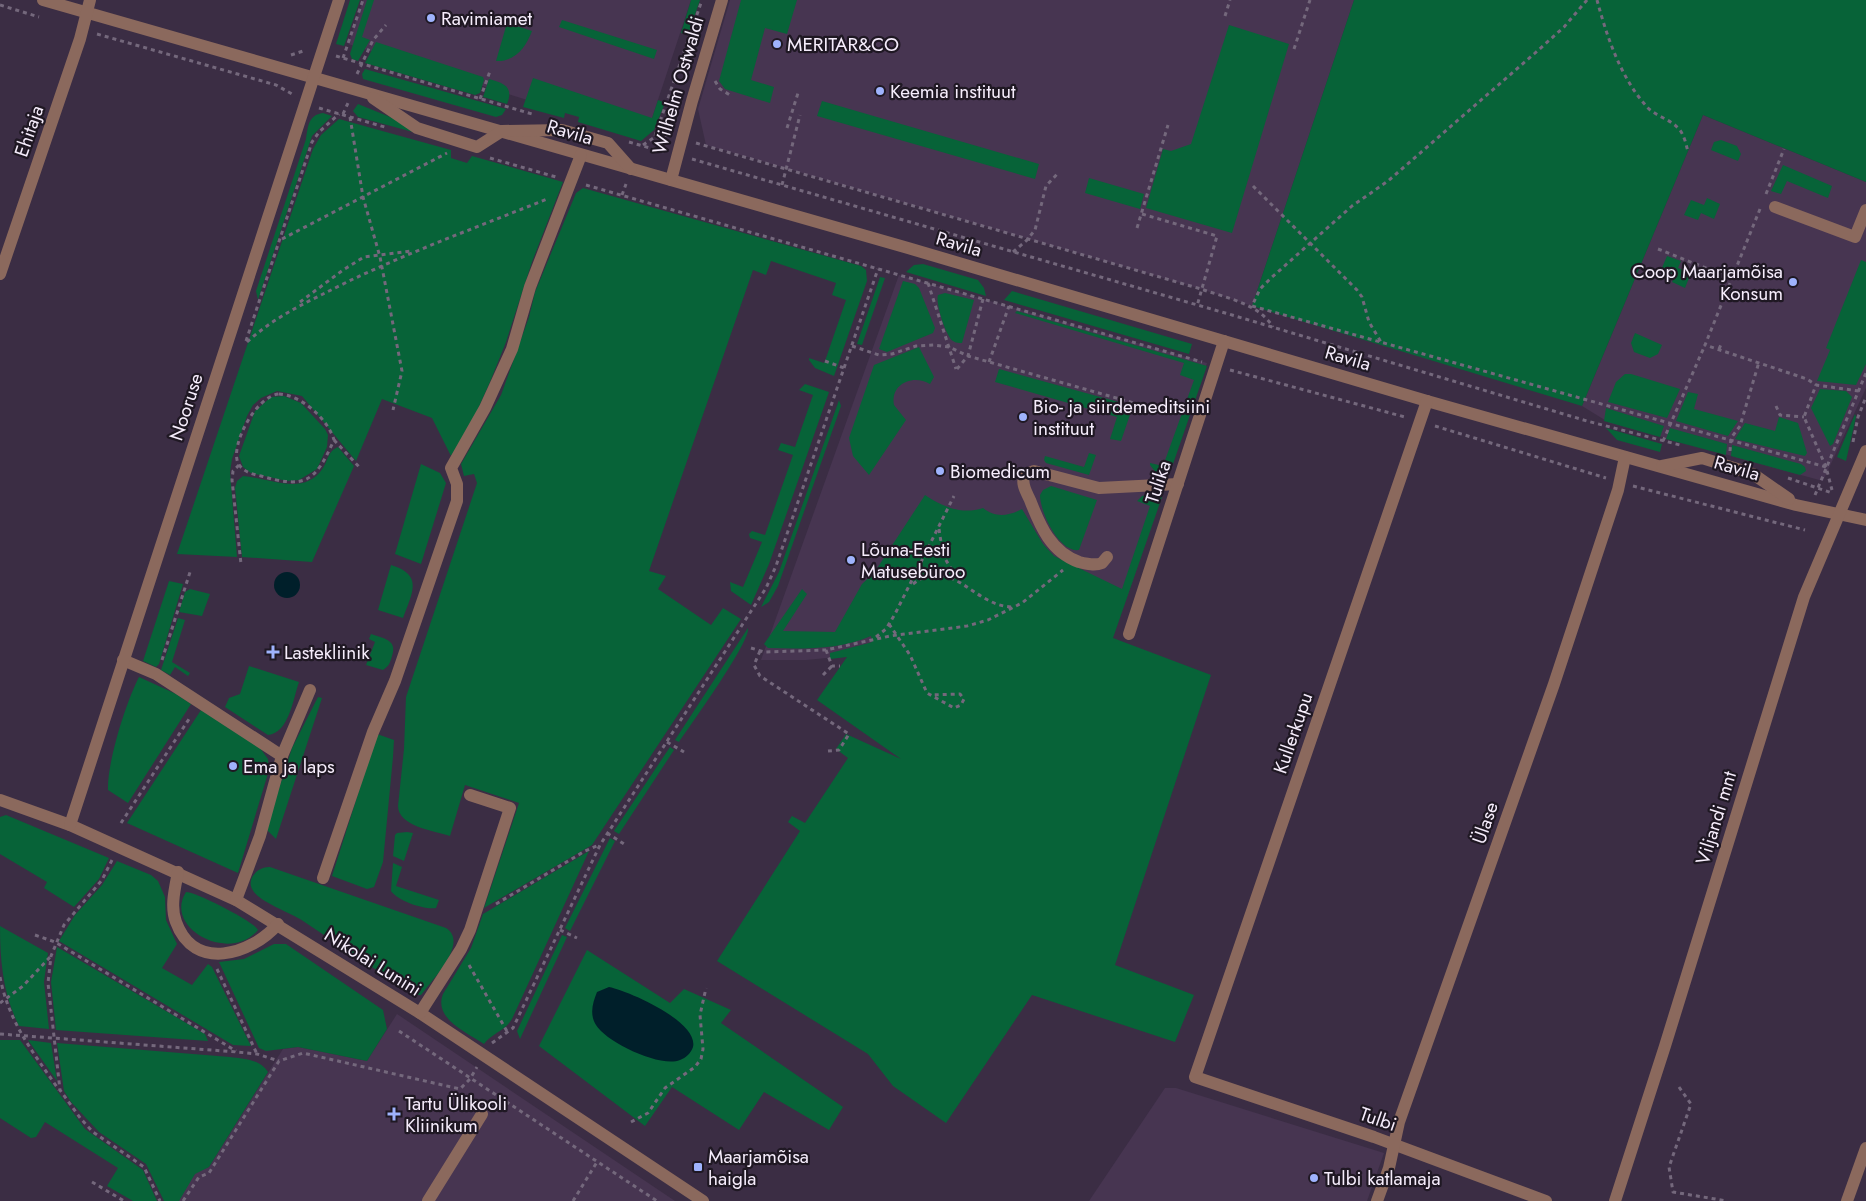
<svg xmlns="http://www.w3.org/2000/svg" width="1866" height="1201" font-family="Jost,sans-serif">
  <rect width="100%" height="100%" fill="#3b2d44"/>
  <g fill="#473551">
    <polygon points="363,0 691,0 652,118 643,136 348,44"/>
    <polygon points="730,0 1354,0 1252,306 1201,289 706,145 698,109"/>
    <polygon points="1703,115 1866,182 1866,388 1823,481 1608,422 1582,406"/>
    <polygon points="899,275 1207,363 1127,597 847,656 806,660 761,660"/>
    <polygon points="397,1014 675,1201 178,1201 195,1172 209,1167 283,1049 298,1047 367,1061"/>
    <polygon points="1165,1088 1176,1088 1384,1153 1367,1201 1089,1201"/>
  </g>
  <g fill="#076338">
    <polygon points="350,0 360,0 344,46 336,44"/>
    <polygon points="367,0 374,0 362,37 370,40 358,61 352,59 350,54"/>
    <polygon points="691,0 700,0 688,35 681,33"/>
    <polygon points="741,0 797,0 787,34 765,28 751,80 774,87 770,103 725,89 719,81"/>
    <polygon points="1354,0 1866,0 1866,182 1703,115 1582,406 1252,306"/>
    <polygon points="562,20 657,50 654,59 559,27"/>
    <path d="M507,23L532,31C526,47 515,62 496,61Z"/>
    <polygon points="1229,25 1289,44 1232,233 1146,208 1163,149 1171,151 1191,144"/>
    <polygon points="376,42 483,77 484,80 480,93 475,95 365,63"/>
    <polygon points="365,69 506,109 502,115 496,117 363,79 362,74"/>
    <polygon points="533,78 652,118 658,100 665,103 654,130 641,141 578,122 579,117 565,113 564,118 523,107"/>
    <path d="M489,79C504,83 514,87 507,104L483,97Z"/>
    <polygon points="822,101 1039,164 1035,179 817,116"/>
    <polygon points="358,104 395,119 420,134 358,117 353,111"/>
    <path d="M323,113L332,116L312,136L258,300L256,291L306,139C308,127 308,115 323,113Z"/>
    <polygon points="339,119 451,150 451,158 467,163 472,156 563,182 532,262 506,342 490,382 473,420 451,456 432,418 382,399 356,461 302,396 277,391 261,398 253,405 247,416 232,459 230,472 237,557 177,554 313,149 321,135"/>
    <polygon points="1721,140 1737,146 1741,154 1738,161 1711,150 1714,142"/>
    <polygon points="1783,165 1832,186 1828,198 1787,181 1781,194 1771,191"/>
    <polygon points="1089,178 1144,194 1140,209 1085,193"/>
    <path d="M583,188L861,266L866,270L867,281L834,376L815,368L809,360V358L824,363L825,361L846,300L832,295L836,283L771,261L766,275L753,270L649,571L666,576L658,589L711,625L723,608L741,619L592,845L484,908L519,803L465,785L450,836C434,831 398,826 398,806L404,749L406,697L477,483L474,474L464,476L461,464L501,395L529,317L535,292L576,193Z"/>
    <polygon points="1707,198 1720,204 1714,219 1701,213 1698,220 1684,215 1691,200 1704,205"/>
    <polygon points="1667,256 1681,261 1678,268 1691,273 1685,288 1672,282 1675,275 1661,270"/>
    <polygon points="1861,260 1866,262 1866,364 1856,385 1817,381 1830,350 1826,348"/>
    <polygon points="923,264 978,280 984,288 986,296 906,272 914,265"/>
    <polygon points="880,277 885,278 862,345 857,344"/>
    <polygon points="903,281 915,284 919,288 935,328 933,333 887,352 879,349"/>
    <polygon points="1012,291 1192,344 1189,354 1004,300"/>
    <path d="M945,293L974,300L962,343C959,343 956,343 953,341C946,337 935,302 938,295Z"/>
    <polygon points="1017,311 1207,366 1173,464 1165,473 1157,474 1150,465 1150,463 1163,466 1194,380 1180,375 1184,363 1015,313"/>
    <polygon points="1635,333 1662,345 1658,354 1650,358 1634,352 1631,343"/>
    <path d="M919,347L934,377L930,384C913,374 890,384 894,405L906,420L869,475L853,456L849,438L874,365Z"/>
    <polygon points="999,369 1133,406 1121,441 1110,439 1117,417 995,382"/>
    <polygon points="1625,374 1631,374 1680,389 1667,418 1608,402 1616,382"/>
    <polygon points="805,384 829,392 769,564 751,605 731,591 730,582 743,587 762,542 750,538 749,534 752,531 765,535 793,455 778,450 781,443 795,447 813,395 799,390"/>
    <polygon points="1820,389 1846,391 1852,397 1833,444 1830,446 1811,408"/>
    <polygon points="1688,392 1698,394 1694,409 1738,421 1728,436 1676,421"/>
    <polygon points="284,396 301,403 325,429 328,435 327,447 317,469 299,480 287,481 251,473 243,467 239,456 255,411 271,397"/>
    <polygon points="839,400 841,406 778,586 769,602 761,607 779,572"/>
    <polygon points="1606,408 1664,426 1660,437 1604,421"/>
    <polygon points="1855,414 1856,417 1846,461 1837,457"/>
    <polygon points="1779,417 1798,423 1807,453 1805,456 1735,439 1745,423 1775,431"/>
    <polygon points="1606,428 1662,444 1660,452 1617,440"/>
    <polygon points="1670,428 1727,444 1726,455 1666,439"/>
    <polygon points="1732,445 1801,464 1805,467 1806,471 1800,475 1731,456"/>
    <path d="M338,447L354,466L312,562L242,557L235,488L237,481L243,476C270,478 304,497 323,468C328,460 328,451 338,447Z"/>
    <polygon points="1089,453 1096,455 1089,475 1046,463 1044,460 1045,456 1084,467"/>
    <polygon points="421,464 440,473 446,483 421,564 395,554"/>
    <path d="M1051,486L1097,500L1079,550C1059,553 1040,512 1040,495L1043,490Z"/>
    <path d="M1157,493H1161L1162,497L1113,638L1211,675L1115,965L1194,995L1175,1042L1032,995L946,1123L893,1086L868,1054L717,961L800,831L788,822L792,816L805,823L848,758L836,749L846,734L901,759L817,700L847,657L830,659V653L869,643L872,642L871,636C840,650 801,649 768,648L764,644L802,589L807,594L783,631L835,632L862,584L874,573L925,495C943,507 962,515 983,508C995,518 1009,516 1022,509L1043,544L1054,556L1122,589L1150,506L1137,501L1142,496Z"/>
    <path d="M391,565C424,575 412,593 403,618L378,610Z"/>
    <polygon points="169,581 183,584 159,664 156,667 143,661"/>
    <polygon points="190,589 210,594 202,616 179,612 185,592"/>
    <polygon points="178,618 185,620 172,662 190,673 188,676 175,667 170,675 161,670"/>
    <path d="M748,628C751,641 690,726 679,742L675,740Z"/>
    <path d="M371,634C383,638 398,640 392,656C390,663 389,666 383,670L366,665L375,642L369,639Z"/>
    <path d="M249,666L299,682C293,699 289,733 268,735L225,707L229,698L240,694Z"/>
    <path d="M139,677L176,694L191,704L128,803L108,790C107,762 126,702 139,677Z"/>
    <polygon points="318,697 322,698 276,839 266,829 292,748"/>
    <polygon points="201,710 260,748 268,759 269,770 238,873 127,823"/>
    <polygon points="377,734 394,740 393,757 383,862 374,887 367,889 332,876"/>
    <polygon points="670,747 674,750 619,834 614,831"/>
    <polygon points="6,815 109,858 99,879 74,907 44,888 47,882 0,854 0,817"/>
    <polygon points="407,832 413,833 404,861 393,856 395,835 397,833"/>
    <polygon points="610,838 615,841 570,931 565,928"/>
    <path d="M589,851L512,1019C505,1031 492,1033 484,1044C468,1033 433,1019 443,994L471,948L483,914Z"/>
    <polygon points="117,861 151,875 158,881 165,897 166,920 177,944 162,968 192,985 208,964 212,967 251,1046 233,1045 59,941 75,915 102,885"/>
    <path d="M393,863L402,867L396,886L439,900L436,908C424,910 398,901 391,891Z"/>
    <path d="M270,867L446,928C468,942 436,976 425,990L421,995H414C376,970 338,944 300,919C288,912 261,902 254,892C244,880 258,866 270,867Z"/>
    <path d="M186,892C196,892 255,922 258,930C229,964 163,928 186,892Z"/>
    <path d="M0,926L48,953L44,982L49,1029L19,1026C3,994 0,962 0,926Z"/>
    <polygon points="562,935 567,937 520,1039 517,1031"/>
    <polygon points="274,944 286,944 383,1010 387,1029 367,1061 298,1047 266,1051 259,1048 219,962 244,959"/>
    <polygon points="57,947 205,1034 208,1041 56,1030 51,982"/>
    <polygon points="587,950 670,1003 684,989 731,1010 721,1023 843,1107 829,1130 764,1092 739,1130 672,1087 645,1126 539,1046"/>
    <polygon points="0,1040 20,1040 85,1129 143,1170 157,1201 133,1201 107,1186 118,1168 45,1122 36,1137 31,1138 0,1118"/>
    <polygon points="28,1040 51,1043 57,1081"/>
    <path d="M57,1043L230,1057C244,1059 260,1059 268,1072L209,1167L195,1174L179,1201H164L146,1164L99,1132L71,1102L64,1091Z"/>
  </g>
  <g fill="#001f2a">
    <circle cx="287" cy="585" r="13"/>
    <path d="M609,987C629,991 699,1022 693,1047C691,1053 686,1058 680,1060C660,1068 606,1042 596,1025C589,1014 593,1002 597,992Z"/>
  </g>
  <g fill="none" stroke-linecap="round" stroke-linejoin="round">
    <g stroke="#74687c" stroke-width="3" stroke-dasharray="4 4" stroke-linecap="butt">
      <polyline points="1587,0 1564,27 1534,54 1388,181 1352,206 1271,278 1260,289 1252,306 1826,467 1832,490"/>
      <path d="M1597,0C1607,37 1621,79 1648,108C1656,116 1669,119 1677,127C1684,133 1686,144 1688,152"/>
      <polyline points="0,5 39,17"/>
      <polyline points="1225,16 1230,0"/>
      <polyline points="97,34 276,85 292,94"/>
      <polyline points="1294,49 1310,0"/>
      <polyline points="291,55 306,50"/>
      <polyline points="336,56 532,114"/>
      <polyline points="343,58 363,0"/>
      <polyline points="357,74 373,40 386,25"/>
      <polyline points="715,81 720,89 730,95"/>
      <polyline points="480,99 490,71"/>
      <polyline points="319,108 388,128"/>
      <polyline points="343,114 348,103"/>
      <polyline points="350,117 363,197 380,257 402,371 393,410"/>
      <polyline points="787,128 798,93"/>
      <polyline points="655,136 702,0"/>
      <polyline points="629,142 664,152"/>
      <path d="M696,143L1201,289C1226,298 1258,303 1273,327"/>
      <polyline points="643,145 655,137 669,135"/>
      <polyline points="490,158 556,177"/>
      <polyline points="692,159 1232,315 1587,421 1680,445"/>
      <polyline points="586,185 1202,362"/>
      <polyline points="782,185 800,115"/>
      <polyline points="1253,186 1357,290 1362,297 1369,322 1381,342"/>
      <polyline points="1766,194 1784,149"/>
      <polyline points="622,195 626,184"/>
      <polyline points="1760,209 1705,345 1807,379 1816,385"/>
      <polyline points="1142,214 1217,236 1197,306"/>
      <polyline points="1137,228 1168,125"/>
      <polyline points="282,239 447,153"/>
      <polyline points="1658,249 1731,278"/>
      <polyline points="1013,252 1027,240 1035,230 1046,186 1059,172"/>
      <polyline points="928,283 956,369"/>
      <polyline points="300,302 343,270 364,257 411,251"/>
      <polyline points="246,341 312,142 319,132 339,114"/>
      <path d="M247,342C278,314 310,301 347,282C412,251 480,226 547,199"/>
      <polyline points="852,346 879,355 892,354 916,346 934,345 949,347 968,356 1134,403"/>
      <polyline points="1719,349 1722,342"/>
      <polyline points="825,361 844,368"/>
      <polyline points="989,362 1009,306"/>
      <polyline points="957,369 968,356 983,299"/>
      <polyline points="1230,370 1405,417"/>
      <path d="M279,394C301,395 328,419 334,440C315,482 306,489 261,476C252,474 243,472 238,463C230,445 256,396 279,394Z"/>
      <polyline points="1776,406 1780,415 1804,417"/>
      <polyline points="1435,426 1606,478"/>
      <polyline points="334,440 361,469"/>
      <polyline points="1663,441 1705,345"/>
      <polyline points="1853,442 1858,417 1866,397"/>
      <polyline points="1730,451 1731,438 1740,426 1759,362"/>
      <polyline points="239,465 233,471 232,480 241,564"/>
      <polyline points="1826,467 1804,417 1816,385 1859,391"/>
      <polyline points="1788,478 1832,493"/>
      <polyline points="1633,486 1805,530"/>
      <polyline points="1815,495 1866,373"/>
      <polyline points="939,529 943,555 957,579"/>
      <path d="M913,584C951,554 974,607 1013,607"/>
      <polyline points="889,624 910,655 927,693 954,708 961,705 964,699 960,694 930,695"/>
      <polyline points="876,637 886,629 895,614 954,496"/>
      <polyline points="751,648 764,652 826,650 890,636 967,626 988,620 1022,603 1063,570"/>
      <polyline points="826,650 832,666 840,666"/>
      <polyline points="760,651 754,665 760,676 849,734 839,750 828,751"/>
      <polyline points="162,660 191,569"/>
      <polyline points="823,675 832,666"/>
      <polyline points="667,742 684,752"/>
      <polyline points="121,823 191,716"/>
      <polyline points="607,833 624,844"/>
      <polyline points="112,860 102,880 64,925 51,956 48,983 60,1090 81,1119 93,1132 144,1167 160,1201"/>
      <polyline points="496,904 585,851 599,845"/>
      <polyline points="560,930 577,938"/>
      <polyline points="35,935 55,942 236,1051"/>
      <polyline points="469,965 508,1033"/>
      <polyline points="217,969 257,1054"/>
      <path d="M0,977C9,1023 33,1052 59,1090"/>
      <polyline points="0,1003 23,986 51,956"/>
      <polyline points="399,1031 657,1201"/>
      <polyline points="0,1034 237,1052 257,1054 279,1061"/>
      <polyline points="492,1043 513,1028 600,845 766,588 776,566 878,269"/>
      <polyline points="1679,1087 1691,1104 1669,1167 1673,1192 1727,1201"/>
      <polyline points="631,1122 648,1113 665,1088 695,1067 701,1059 703,1049 700,1015 706,988"/>
      <polyline points="92,1182 124,1201"/>
      <polyline points="183,1201 199,1177 209,1173 279,1061 303,1053 460,1089 470,1079 477,1067"/>
      <polyline points="573,1201 597,1162"/>
    </g>
    <g stroke="#8b695d" stroke-width="12">
      <polyline points="43,0 908,248 1427,401 1796,505 1866,520"/>
      <polyline points="373,98 417,128 477,147 502,131 562,130 608,143 631,169"/>
      <polyline points="671,180 692,101 722,0"/>
      <polyline points="1775,207 1855,237 1866,210"/>
      <polyline points="0,274 80,39 90,0"/>
      <polyline points="1427,401 1195,1077 1374,1137 1546,1201"/>
      <polyline points="1662,466 1702,458 1753,474 1789,499"/>
      <path d="M1107,557L1102,563C1095,566 1087,564 1079,562C1051,552 1040,526 1030,500C1027,493 1020,483 1025,475L1034,471L1099,488L1178,484"/>
      <polyline points="1129,634 1224,341"/>
      <polyline points="123,660 156,674 282,756"/>
      <polyline points="0,800 70,825 236,900 420,1013 703,1201"/>
      <polyline points="70,825 339,0"/>
      <path d="M178,872C175,888 170,907 176,922C194,972 251,955 278,924"/>
      <polyline points="323,878 373,732 395,681 457,501 457,484 451,468 485,408 512,349 530,287 581,155"/>
      <polyline points="236,900 260,836 282,756 310,690"/>
      <polyline points="420,1013 461,949 470,930 510,808 470,795"/>
      <polyline points="428,1201 482,1114"/>
      <polyline points="1377,1201 1389,1168 1399,1122 1554,684 1618,490 1625,457"/>
      <polyline points="1615,1201 1665,1046 1804,597 1866,451"/>
      <polyline points="1847,1201 1866,1148"/>
    </g>
  </g>
  <g fill="#9fb3fd" stroke="#1f1823" stroke-width="2">
    <circle cx="431" cy="18" r="5"/>
    <circle cx="777" cy="44" r="5"/>
    <circle cx="880" cy="91" r="5"/>
    <circle cx="1793" cy="282" r="5"/>
    <circle cx="1023" cy="417" r="5"/>
    <circle cx="940" cy="471" r="5"/>
    <circle cx="851" cy="560" r="5"/>
    <path d="M270.5 644.5h5v5h5v5h-5v5h-5v-5h-5v-5h5z"/>
    <circle cx="233" cy="766" r="5"/>
    <path d="M391.5 1106.5h5v5h5v5h-5v5h-5v-5h-5v-5h5z"/>
    <rect x="693" y="1162" width="10" height="10" rx="2.5"/>
    <circle cx="1314" cy="1178" r="5"/>
  </g>
  <g text-anchor="middle" dominant-baseline="central" stroke-width="4.5" stroke-linejoin="round" paint-order="stroke">
    <g font-size="19" fill="#f6edfc" stroke="#1f1823" text-anchor="start">
      <text x="441" y="18">Ravimiamet</text>
      <text x="787" y="44">MERITAR&amp;CO</text>
      <text x="890" y="91">Keemia instituut</text>
      <text x="1783" y="271" text-anchor="end">Coop Maarjamõisa<tspan x="1783" dy="22">Konsum</tspan></text>
      <text x="1033" y="406">Bio- ja siirdemeditsiini<tspan x="1033" dy="22">instituut</tspan></text>
      <text x="950" y="471">Biomedicum</text>
      <text x="861" y="549">Lõuna-Eesti<tspan x="861" dy="22">Matusebüroo</tspan></text>
      <text x="284" y="652">Lastekliinik</text>
      <text x="243" y="766">Ema ja laps</text>
      <text x="405" y="1103">Tartu Ülikooli<tspan x="405" dy="22">Kliinikum</tspan></text>
      <text x="708" y="1156">Maarjamõisa<tspan x="708" dy="22">haigla</tspan></text>
      <text x="1324" y="1178">Tulbi katlamaja</text>
    </g>
    <g font-size="19" fill="#f6edfc" stroke="#1f1823">
      <text transform="translate(678 85) rotate(-74)">Wilhelm Ostwaldi</text>
      <text transform="translate(29 131) rotate(-71)">Ehitaja</text>
      <text transform="translate(570 132) rotate(16)">Ravila</text>
      <text transform="translate(959 244) rotate(16)">Ravila</text>
      <text transform="translate(1348 358) rotate(16)">Ravila</text>
      <text transform="translate(186 407) rotate(-72)">Nooruse</text>
      <text transform="translate(1737 468) rotate(16)">Ravila</text>
      <text transform="translate(1158 482) rotate(-72)">Tulika</text>
      <text transform="translate(1293 733) rotate(-71)">Kullerkupu</text>
      <text transform="translate(1716 818) rotate(-73)">Viljandi mnt</text>
      <text transform="translate(1485 823) rotate(-71)">Ülase</text>
      <text transform="translate(373 962) rotate(32)">Nikolai Lunini</text>
      <text transform="translate(1378 1119) rotate(19)">Tulbi</text>
    </g>
  </g>
</svg>
